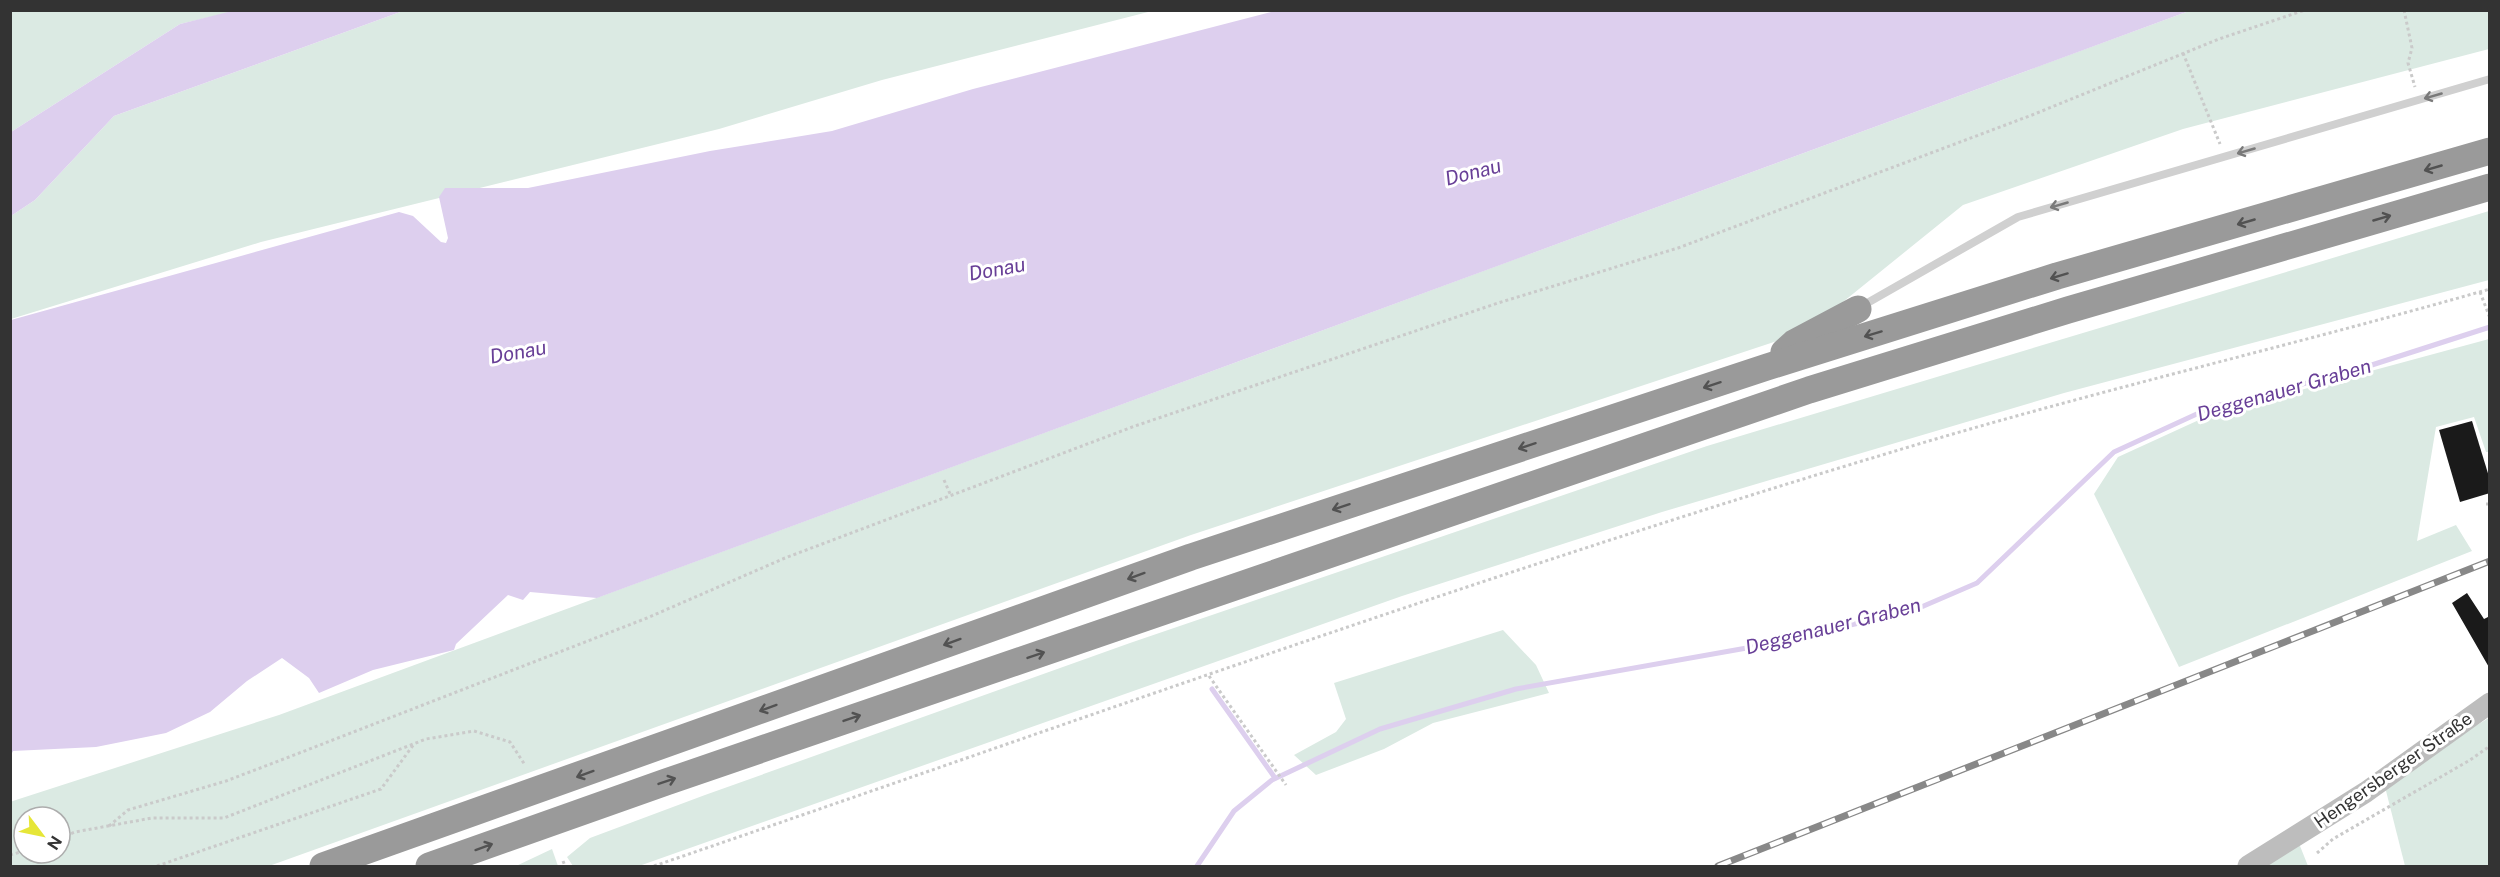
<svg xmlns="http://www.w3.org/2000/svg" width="2500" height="877" font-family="'Public Sans',sans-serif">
  <rect width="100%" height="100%" fill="#fff"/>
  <g fill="#dbeae3" fill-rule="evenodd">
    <polygon points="11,11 236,11 180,24 11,132"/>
    <polygon points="403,11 1152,11 882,80 719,129 261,242 11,319 11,216 35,200 114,116"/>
    <path d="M2189,11H2489V49L2183,129L1963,205L1807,331L1191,535L269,866H11L10,802L19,799L279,715ZM24,817H60V853H24Z"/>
    <polygon points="2489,211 2489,280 2064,393 1662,512 1402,596 639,866 573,866 567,857 590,838 705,795 1130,643 1707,446"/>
    <polygon points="2489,339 2489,452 2486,452 2474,417 2436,427 2417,541 2456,525 2472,551 2179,667 2094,494 2118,457 2212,414"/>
    <polygon points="1503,630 1536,665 1549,693 1433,723 1384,749 1316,775 1294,755 1336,732 1346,719 1334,683"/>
    <polygon points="2489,718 2489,866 2405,866 2383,779"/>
    <polygon points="2296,836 2308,866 2247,866"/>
    <polygon points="552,849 558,866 516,866"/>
  </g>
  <g fill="#ddcfee">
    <polygon points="236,10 403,11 114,116 35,200 11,216 11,132 180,24"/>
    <polygon points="1275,11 2189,11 597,598 530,592 523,600 508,595 456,644 454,650 373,670 319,693 309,678 282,658 247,681 210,712 166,733 96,747 13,751 11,755 11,320 399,212 413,216 441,242 446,243 448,238 439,197 445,188 528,188 710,151 832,131 973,89"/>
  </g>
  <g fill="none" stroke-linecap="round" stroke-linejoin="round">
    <g stroke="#ddcfee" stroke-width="5">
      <polyline points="1212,689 1275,778"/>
      <polyline points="1197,866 1234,811 1272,780 1380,729 1516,689 1758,646 1912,611 1977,583 2114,452 2212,407 2350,372 2490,327"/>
    </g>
  </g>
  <g fill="#1a1a1a">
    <polygon points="2472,421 2490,480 2490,493 2460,502 2439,430"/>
    <polygon points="2467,593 2484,619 2490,616 2490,669 2452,603"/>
  </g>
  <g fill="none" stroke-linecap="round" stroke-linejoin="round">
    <g stroke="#cacaca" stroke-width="3" stroke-dasharray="3 3" stroke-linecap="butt">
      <polyline points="2404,10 2412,48 2408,63 2415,87"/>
      <polyline points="2183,53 2220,144"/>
      <polyline points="2480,292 2490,318"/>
      <polyline points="944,480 951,496"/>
      <polyline points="2486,504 2490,504"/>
      <polyline points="1209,676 1286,785"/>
      <polyline points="109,826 128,810 226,781 289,757 647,618 785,558 1135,426 1498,303 1678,248 2032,115 2219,39 2305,10"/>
      <polyline points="60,838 75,832 152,818 224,818 426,739 474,731 510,742 525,765"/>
      <polyline points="2317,853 2333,839 2470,760 2490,746"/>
      <polyline points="10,855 24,851"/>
      <polyline points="563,861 565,866"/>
      <polyline points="157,866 381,789 414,744"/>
      <path d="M654,866C1066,725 1475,577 1892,452C2090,392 2291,346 2490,289"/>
    </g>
    <polyline stroke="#d0d0d0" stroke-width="8" points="1862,306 2018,217 2490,79"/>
    <polyline stroke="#bdbdbd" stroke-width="21" points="2248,866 2366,792 2490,703"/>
    <g stroke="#9a9a9a" stroke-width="27">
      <polyline points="1784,352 1794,343 1858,309"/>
      <polyline points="323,866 1191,557 1767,367 2057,276 2490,151"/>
      <polyline points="429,866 666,782 1809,390 2068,310 2490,187"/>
    </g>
    <defs>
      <polyline id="rail" points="1718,866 2490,561"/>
    </defs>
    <use href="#rail" stroke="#888" stroke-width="7"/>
    <use href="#rail" stroke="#fff" stroke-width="4.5" stroke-dasharray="14" stroke-linecap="butt"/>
  </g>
  <defs><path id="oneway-shaft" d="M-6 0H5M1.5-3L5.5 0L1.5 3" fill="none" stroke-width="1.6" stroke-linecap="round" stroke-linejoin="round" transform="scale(1.5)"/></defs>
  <g stroke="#7a7a7a">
    <use href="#oneway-shaft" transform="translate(2433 96) rotate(164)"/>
    <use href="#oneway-shaft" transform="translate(2246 151) rotate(164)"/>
    <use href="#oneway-shaft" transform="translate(2059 205) rotate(164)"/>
  </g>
  <g stroke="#525252">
    <use href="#oneway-shaft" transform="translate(2433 168) rotate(164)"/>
    <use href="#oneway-shaft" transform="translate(2382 218) rotate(-16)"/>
    <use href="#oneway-shaft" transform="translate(2246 222) rotate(164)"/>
    <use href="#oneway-shaft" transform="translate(2059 276) rotate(163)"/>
    <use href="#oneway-shaft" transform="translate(1873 334) rotate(163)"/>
    <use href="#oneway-shaft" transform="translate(1712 385) rotate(162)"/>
    <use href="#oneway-shaft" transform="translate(1527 446) rotate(162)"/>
    <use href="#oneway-shaft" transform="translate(1341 507) rotate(162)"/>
    <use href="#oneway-shaft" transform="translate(1136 576) rotate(160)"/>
    <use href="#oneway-shaft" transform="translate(952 642) rotate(160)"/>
    <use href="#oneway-shaft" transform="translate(1036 655) rotate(-19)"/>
    <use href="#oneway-shaft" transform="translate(768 708) rotate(160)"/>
    <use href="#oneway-shaft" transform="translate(852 718) rotate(-19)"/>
    <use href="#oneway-shaft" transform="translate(585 774) rotate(160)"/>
    <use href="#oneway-shaft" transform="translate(667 781) rotate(-19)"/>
    <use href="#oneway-shaft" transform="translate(484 847) rotate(-20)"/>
  </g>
  <g text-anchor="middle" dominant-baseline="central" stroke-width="6" stroke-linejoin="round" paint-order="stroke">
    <g font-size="18" fill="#333" stroke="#fff">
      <text transform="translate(2393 770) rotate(-35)">Hengersberger Straße</text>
    </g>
    <g font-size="20" font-style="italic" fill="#683f97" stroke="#fff">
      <text transform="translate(1473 172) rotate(-14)">Donau</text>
      <text transform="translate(997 269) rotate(-10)">Donau</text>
      <text transform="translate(518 352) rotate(-10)">Donau</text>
      <text transform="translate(2284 390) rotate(-16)">Deggenauer Graben</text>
      <text transform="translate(1833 626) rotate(-14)">Deggenauer Graben</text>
    </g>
  </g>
  <rect width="2500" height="877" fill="none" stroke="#333333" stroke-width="24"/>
  <g transform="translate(42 835) rotate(122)"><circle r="28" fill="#ffffff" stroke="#adadad" stroke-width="1.5"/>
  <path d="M0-4.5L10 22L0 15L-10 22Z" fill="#e6e638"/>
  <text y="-9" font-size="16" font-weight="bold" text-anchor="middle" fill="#333333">N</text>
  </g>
</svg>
